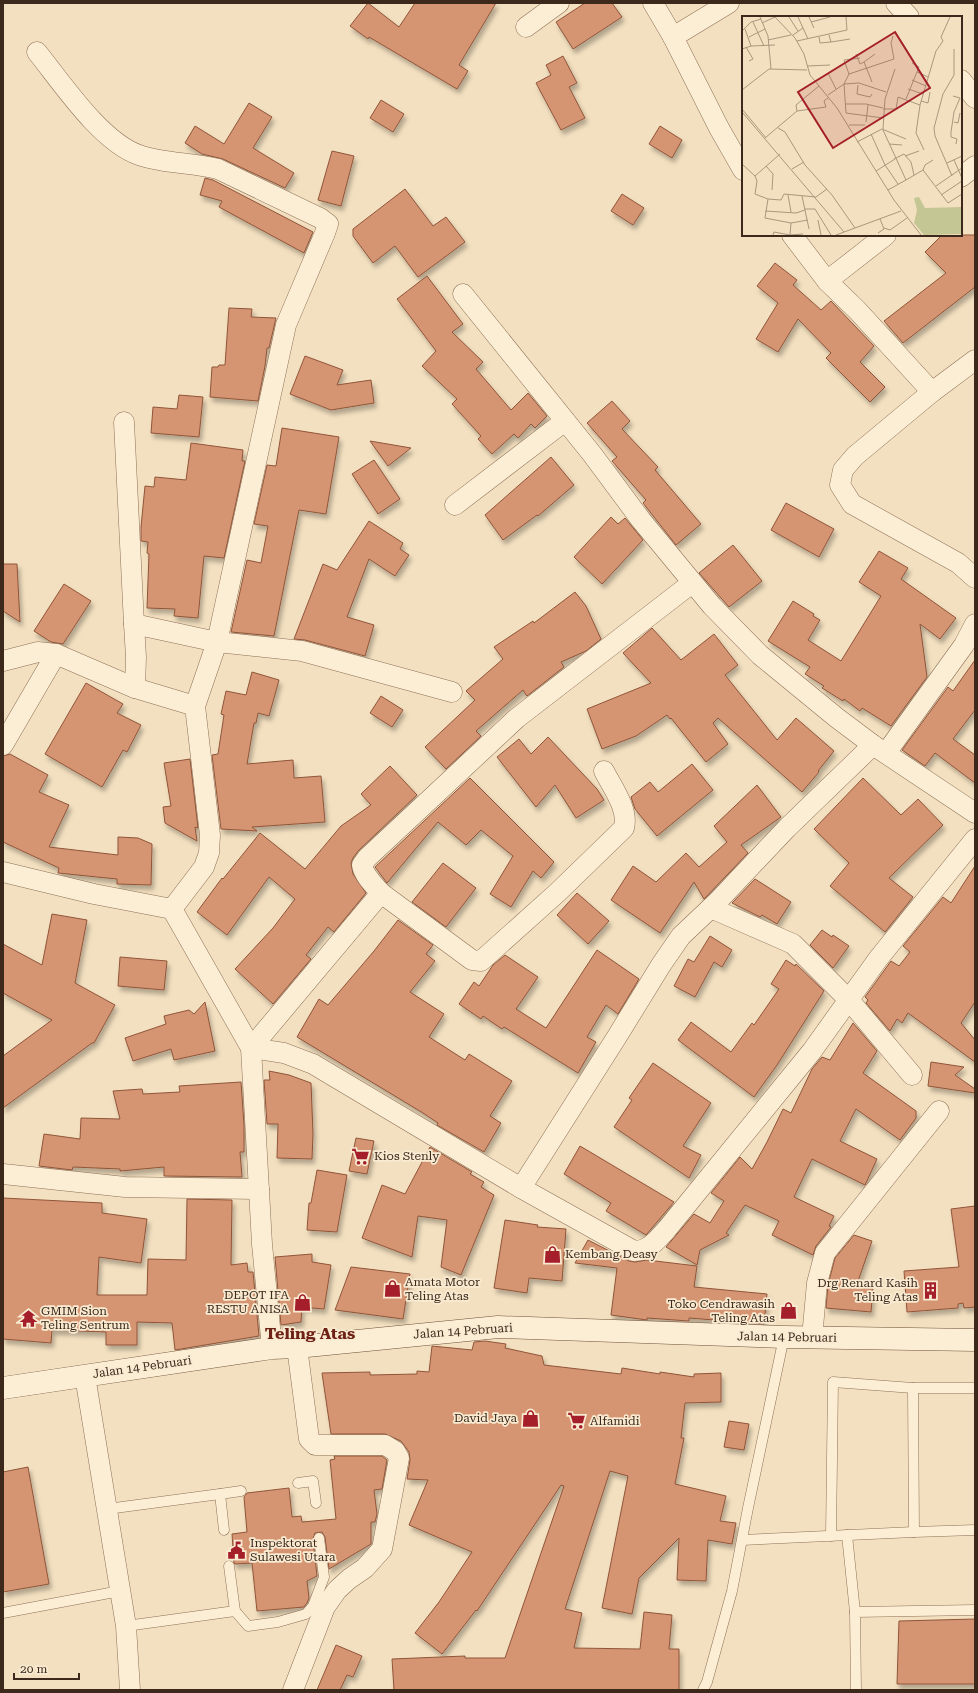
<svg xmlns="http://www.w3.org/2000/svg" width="978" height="1693" font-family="'Roboto Serif',serif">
  <defs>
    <filter id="shadow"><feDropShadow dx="2.5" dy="4.5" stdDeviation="2" flood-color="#0004"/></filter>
  </defs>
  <rect width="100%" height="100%" fill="#f3e0c0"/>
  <g fill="#d59472" stroke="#905539" filter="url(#shadow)">
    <polygon points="368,3 399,27 415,3 496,3 459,65 468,71 457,89 369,37 368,39 350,26"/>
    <polygon points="585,3 612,3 622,17 573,49 556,22"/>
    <polygon points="563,56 577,83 569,87 585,118 561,130 536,83 551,75 546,65"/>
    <polygon points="381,100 404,114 393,132 370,118"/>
    <polygon points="249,103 272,117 253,148 294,173 285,188 223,159 202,154 185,143 195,126 224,144"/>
    <polygon points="660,126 682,140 672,158 649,144"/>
    <polygon points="332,151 354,156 341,206 318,200"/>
    <polygon points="205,178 213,180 313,232 304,253 219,207 222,201 200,195"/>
    <polygon points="405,189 433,226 446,217 465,242 418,277 395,246 373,263 353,236 353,229"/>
    <polygon points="622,194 644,208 633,225 611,211"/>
    <polygon points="942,235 975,235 975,287 903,343 884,321 946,273 925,252"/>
    <polygon points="775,263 797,280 793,285 821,310 831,301 874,346 860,362 885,387 870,402 826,358 831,353 798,319 778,352 756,339 778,303 757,286"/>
    <polygon points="427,276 463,324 452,332 483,362 476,369 511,410 528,393 547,416 535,428 531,424 518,438 514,434 492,454 478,439 481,436 452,404 457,399 422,366 436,351 397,299"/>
    <polygon points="229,308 252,309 251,317 276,318 269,348 267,348 265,366 258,401 210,397 212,367 218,367 219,365 225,365"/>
    <polygon points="305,356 343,370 337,385 371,380 374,403 331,410 290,394"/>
    <polygon points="179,395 203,397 199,437 151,433 153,407 177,409"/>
    <polygon points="612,401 630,421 622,429 658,467 655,470 701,524 676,545 643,503 646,500 612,461 617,457 587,423"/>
    <polygon points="282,428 339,437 326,514 299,510 274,636 231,632 247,560 261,563 268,526 254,524 267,465 276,466"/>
    <polygon points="370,441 411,448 388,466"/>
    <polygon points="191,443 243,450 242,461 245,461 224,558 204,556 198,618 174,616 175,609 147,608 149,554 147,553 148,542 141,541 141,527 145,486 154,487 155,477 186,480"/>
    <polygon points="551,457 574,485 538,516 537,515 503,540 485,515"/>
    <polygon points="374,460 400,499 378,514 352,474"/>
    <polygon points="786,503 834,529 819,557 771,530"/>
    <polygon points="611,517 618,524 625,518 643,540 602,584 574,557"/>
    <polygon points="369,521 403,543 400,549 409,555 395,576 369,559 347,617 374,625 365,656 305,640 294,639 323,564 337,570"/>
    <polygon points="733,545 762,581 729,607 699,573"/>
    <polygon points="879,551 908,568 901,579 956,618 940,639 920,624 927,677 891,726 862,708 860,711 844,699 843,701 822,688 824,686 805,674 810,667 768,641 793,601 814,614 813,616 820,620 808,640 841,661 881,596 859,582"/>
    <polygon points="3,564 17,564 20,622 3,611"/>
    <polygon points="64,584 91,601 63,644 51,642 34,631"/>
    <polygon points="575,592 586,606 601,639 586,651 561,662 564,667 527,696 523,690 476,731 481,736 446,769 425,747 475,700 466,691 503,659 494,647 533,621 534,623"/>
    <polygon points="652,628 681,660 714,634 738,665 725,675 777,740 796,718 834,751 818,771 819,772 802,792 718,718 713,723 728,744 706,762 671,718 670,719 667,715 636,736 602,749 587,709 651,683 623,653"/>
    <polygon points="975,660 975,710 953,739 975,755 975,783 935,753 925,766 902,750 948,687 953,691"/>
    <polygon points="252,672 279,680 269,716 258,713 256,723 254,723 247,764 293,760 294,778 321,776 325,822 252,827 257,831 221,829 212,755 218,754 224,715 221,714 226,691 246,695"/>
    <polygon points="86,683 123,704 117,713 141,725 127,752 123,750 102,787 45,754"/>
    <polygon points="381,696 403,710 392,727 370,713"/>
    <polygon points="548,737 597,789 604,800 576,818 555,785 536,807 497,757 519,739 531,754"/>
    <polygon points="10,754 48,775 39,792 69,805 49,847 118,855 118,837 138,838 152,844 151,885 117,884 117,879 58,873 59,868 3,842 3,756"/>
    <polygon points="190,759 198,828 195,827 197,841 165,823 163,807 171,806 164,763"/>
    <polygon points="692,764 713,790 657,836 635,809 631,797 650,782 658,792"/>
    <polygon points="390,766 417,795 359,850 353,858 351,863 353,874 366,893 334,932 328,927 306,955 311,959 273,1004 235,969 273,928 295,899 269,877 227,935 197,912 222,878 223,879 260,833 305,869 341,826 371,805 361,794"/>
    <polygon points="470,778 554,862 541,878 533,871 511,907 490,894 513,856 481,830 466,845 438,822 387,883 375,867"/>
    <polygon points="863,778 901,815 918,799 943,825 889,878 913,897 885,932 830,886 849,863 814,829"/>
    <polygon points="757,785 781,817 741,845 748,853 704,899 694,882 660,933 611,900 633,866 656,882 686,853 699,867 727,842 714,826"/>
    <polygon points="443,863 476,888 446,927 412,902"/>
    <polygon points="975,866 975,1002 961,1023 975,1040 975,1062 908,1013 902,1023 897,1019 890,1031 866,1003 868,1000 865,997 891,961 899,966 910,952 903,946 943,897 951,903"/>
    <polygon points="755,879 791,902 777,924 762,915 760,917 732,903"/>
    <polygon points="577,893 609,921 588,944 557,915"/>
    <polygon points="52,914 87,920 75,983 115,1005 94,1043 92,1043 3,1108 3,1056 52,1020 3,993 3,944 42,965"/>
    <polygon points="398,920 433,945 426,954 435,961 410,992 444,1014 429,1037 465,1060 469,1054 512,1081 490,1116 501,1123 484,1152 437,1125 438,1123 423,1113 297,1037 319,999 328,1005 374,951"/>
    <polygon points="822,930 832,937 833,935 849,946 833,968 810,945"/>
    <polygon points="710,936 732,950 722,967 714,962 695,997 674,986 688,959 694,962"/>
    <polygon points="597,950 639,979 618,1014 606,1005 587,1037 596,1042 578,1073 504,1027 502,1029 483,1016 481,1019 459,1004 474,982 479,986 493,965 505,955 538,977 516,1009 546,1028"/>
    <polygon points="120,957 167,961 164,990 118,986"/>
    <polygon points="786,960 795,966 796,964 824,991 777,1065 754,1097 678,1040 691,1022 731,1052 752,1023 754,1025 779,989 771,984"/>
    <polygon points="205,1002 215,1051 174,1060 171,1049 133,1061 125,1038 166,1024 164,1016 189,1010 194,1014"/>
    <polygon points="853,1023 877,1051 863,1073 916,1111 916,1118 900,1140 856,1109 840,1141 877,1159 865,1185 812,1159 794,1197 834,1216 829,1226 831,1227 816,1246 813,1255 772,1235 779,1221 745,1205 726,1233 729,1235 700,1250 697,1265 666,1247 694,1214 710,1223 724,1201 711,1193 740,1157 752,1169 767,1142 783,1109 791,1113 812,1069 822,1057 830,1060"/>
    <polygon points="931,1062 964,1067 955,1075 975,1089 975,1093 928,1086"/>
    <polygon points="653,1063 711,1103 683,1146 701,1155 689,1178 614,1127 632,1100 629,1098"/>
    <polygon points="269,1071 289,1075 311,1083 313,1134 312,1159 277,1158 278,1124 267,1124 264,1080 270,1080"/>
    <polygon points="241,1082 244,1125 244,1152 240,1152 242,1177 164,1176 164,1167 120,1171 120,1169 73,1167 72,1170 39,1166 44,1134 80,1139 81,1118 120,1119 113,1091 142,1089 143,1094 180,1092 179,1086"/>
    <polygon points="356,1138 374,1141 367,1174 349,1171"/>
    <polygon points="580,1146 674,1202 646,1235 606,1211 611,1203 564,1174"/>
    <polygon points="430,1147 472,1172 470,1174 484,1182 481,1187 494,1195 461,1275 441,1267 447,1220 418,1216 412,1257 362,1238 382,1185 405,1194"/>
    <polygon points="317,1170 347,1175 337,1232 307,1230 309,1203 311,1203"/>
    <polygon points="3,1198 102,1203 102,1213 147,1219 141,1263 99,1257 97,1295 147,1295 148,1259 186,1260 187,1199 232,1200 231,1265 247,1263 248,1272 253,1272 259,1336 175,1350 172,1323 137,1322 137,1345 106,1345 106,1332 52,1330 51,1343 3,1339"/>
    <polygon points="975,1206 975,1307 964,1308 963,1303 958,1304 958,1308 907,1312 904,1271 959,1267 951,1209"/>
    <polygon points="505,1220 538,1225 537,1227 566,1229 562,1281 529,1278 527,1293 494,1288"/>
    <polygon points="854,1235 872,1241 856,1287 873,1289 871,1312 826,1308 828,1285 835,1258"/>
    <polygon points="588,1240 629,1261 635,1262 647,1260 697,1266 694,1287 767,1294 764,1324 689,1318 689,1321 647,1318 647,1320 611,1315 617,1268 575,1263"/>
    <polygon points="312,1254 312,1262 331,1265 324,1309 302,1307 301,1322 281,1325 275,1257"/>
    <polygon points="351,1267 410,1274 403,1319 335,1310"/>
    <polygon points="485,1341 506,1344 505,1348 542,1356 544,1365 621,1374 622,1368 660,1374 660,1372 694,1377 694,1374 721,1373 721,1402 685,1403 681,1438 684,1438 675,1484 726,1496 720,1521 736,1523 732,1544 708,1540 706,1581 677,1580 679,1538 639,1578 632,1614 602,1608 628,1476 610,1471 565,1609 582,1613 574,1648 640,1649 644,1612 672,1615 669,1649 679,1649 679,1690 394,1690 392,1659 465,1656 465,1658 505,1658 564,1486 561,1485 477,1611 476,1610 442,1654 415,1633 439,1602 472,1552 409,1525 428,1480 407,1479 410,1460 409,1452 401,1441 385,1434 331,1434 322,1373 370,1372 370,1375 417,1374 417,1371 429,1372 432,1346 472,1350 474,1342"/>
    <polygon points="729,1421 749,1424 744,1450 724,1447"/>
    <polygon points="334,1456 382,1456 387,1460 382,1489 374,1490 377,1514 375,1522 371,1522 371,1544 329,1569 325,1537 322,1532 315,1533 313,1539 317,1576 307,1581 309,1598 307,1603 304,1607 257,1611 252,1563 235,1564 234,1563 232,1534 247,1532 244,1497 247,1493 289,1488 292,1517 301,1516 302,1522 336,1519 330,1460 335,1459"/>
    <polygon points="28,1467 49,1584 3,1592 3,1472"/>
    <polygon points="975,1619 975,1684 897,1684 899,1621"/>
    <polygon points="336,1645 362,1656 353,1677 347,1675 340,1690 317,1690"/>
  </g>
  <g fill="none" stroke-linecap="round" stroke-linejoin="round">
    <defs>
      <g id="lane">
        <polyline points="975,1388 913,1388 914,1532 975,1530"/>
        <polyline points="298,1483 313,1481 316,1503"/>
        <polyline points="220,1494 241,1491"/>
        <polyline points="107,1509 220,1494 224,1530"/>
        <polyline points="847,1535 855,1612"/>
        <polyline points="831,1536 833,1382 913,1388"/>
        <polyline points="742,1540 914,1532"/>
        <polyline points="235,1611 248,1626 278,1622 306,1614 313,1606 324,1577 319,1538"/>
        <polyline points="3,1613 120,1591"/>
        <polyline points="126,1626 235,1611 229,1566"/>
        <polyline points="703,1690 707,1682 732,1591 748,1508 784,1337"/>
        <polyline points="856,1690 855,1612 975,1610"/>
      </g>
      <g id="street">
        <polyline points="653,3 673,37 719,128 743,170"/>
        <polyline points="896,3 909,17"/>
        <polyline points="526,27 559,3"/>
        <polyline points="673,37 729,3"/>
        <path d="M37,52C62,83 101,142 139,155C164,164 192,162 218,169L320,218L328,224L325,233L286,325L217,642L195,706L210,835L209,853L204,867L172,909"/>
        <polyline points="961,80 975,98"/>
        <polyline points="961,177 975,166"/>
        <polyline points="792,235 827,281 857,310 932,392"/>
        <polyline points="827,281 886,235"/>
        <polyline points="463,294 592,454 641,520 712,606 760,655 837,718 873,745 975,813"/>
        <polyline points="975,360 932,392 855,456 843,470 840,485 852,504 958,563 975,578"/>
        <polyline points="124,422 134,624"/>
        <polyline points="455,505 565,421"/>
        <polyline points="3,661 38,652 56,654 135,688 136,657 134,624 217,642 302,651 452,692"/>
        <polyline points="135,688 195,706"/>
        <polyline points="3,745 56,654"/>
        <polyline points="886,753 964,645 975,624"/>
        <path d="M3,872L94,894L172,909L251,1048L284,1053L313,1064L521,1188L634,1251C649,1251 657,1240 667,1229L812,1051L878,959L975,839"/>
        <path d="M381,893L472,960L481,961L558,892L624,828C629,809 612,787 604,771"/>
        <polyline points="711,908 793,944 849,1000 912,1075"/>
        <polyline points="3,1174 125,1187 259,1189"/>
        <polyline points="521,1188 618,1035 661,965 681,936 717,902 787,828 873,745"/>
        <polyline points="812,1338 817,1283 825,1253 939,1111"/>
        <path d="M272,1348L262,1244L251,1048L381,893C374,885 364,876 362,865L367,858L517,718L692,583"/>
        <polyline points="85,1376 126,1626 130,1690"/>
        <polyline points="293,1690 325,1607 337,1590 349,1579 365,1568 382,1549 399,1458 395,1451 385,1445 315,1445 309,1439 297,1347"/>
      </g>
      <polyline id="secondary" points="3,1388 272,1348 297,1347 498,1327 784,1337 975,1340"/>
    </defs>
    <use href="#lane" stroke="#8e7056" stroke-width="11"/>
    <use href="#street" stroke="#8e7056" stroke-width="21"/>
    <use href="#secondary" stroke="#705139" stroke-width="23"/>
    <use href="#lane" stroke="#fceed5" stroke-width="10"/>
    <use href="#street" stroke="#fceed5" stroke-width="20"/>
    <use href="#secondary" stroke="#fceed5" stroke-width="22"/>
  </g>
  <defs>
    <symbol id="supermarket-bare" viewBox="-9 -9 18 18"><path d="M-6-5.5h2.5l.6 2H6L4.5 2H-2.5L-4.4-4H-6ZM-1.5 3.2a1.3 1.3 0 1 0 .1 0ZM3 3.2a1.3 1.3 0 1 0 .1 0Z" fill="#a51f2a" stroke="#f9ebd1" stroke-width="2.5" paint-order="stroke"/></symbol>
    <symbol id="shop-bare" viewBox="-9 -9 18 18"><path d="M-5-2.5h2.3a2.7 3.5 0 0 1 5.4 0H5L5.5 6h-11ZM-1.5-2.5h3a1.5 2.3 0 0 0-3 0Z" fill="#a51f2a" stroke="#f9ebd1" stroke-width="2.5" paint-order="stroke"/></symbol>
    <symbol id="building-bare" viewBox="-9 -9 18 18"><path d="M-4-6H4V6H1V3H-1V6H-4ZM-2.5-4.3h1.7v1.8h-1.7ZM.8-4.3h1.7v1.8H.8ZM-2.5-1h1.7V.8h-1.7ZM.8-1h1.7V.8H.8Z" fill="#a51f2a" stroke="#f9ebd1" stroke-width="2.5" paint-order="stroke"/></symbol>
    <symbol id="temple-bare" viewBox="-9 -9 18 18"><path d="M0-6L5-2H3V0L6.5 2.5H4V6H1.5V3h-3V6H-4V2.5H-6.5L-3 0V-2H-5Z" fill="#a51f2a" stroke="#f9ebd1" stroke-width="2.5" paint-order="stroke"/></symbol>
    <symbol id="civic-bare" viewBox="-9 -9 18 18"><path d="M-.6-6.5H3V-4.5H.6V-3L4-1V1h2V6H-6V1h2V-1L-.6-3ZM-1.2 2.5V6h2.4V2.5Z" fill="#a51f2a" stroke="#f9ebd1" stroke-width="2.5" paint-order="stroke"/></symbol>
  </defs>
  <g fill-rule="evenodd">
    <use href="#supermarket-bare" x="348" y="1144" width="25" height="25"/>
    <use href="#shop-bare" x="540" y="1242" width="25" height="25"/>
    <use href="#shop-bare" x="380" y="1276" width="25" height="25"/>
    <use href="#building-bare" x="918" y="1278" width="25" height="25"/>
    <use href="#shop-bare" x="290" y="1290" width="25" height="25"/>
    <use href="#shop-bare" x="776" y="1298" width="25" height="25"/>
    <use href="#temple-bare" x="16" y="1306" width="25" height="25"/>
    <use href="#shop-bare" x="518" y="1406" width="25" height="25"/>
    <use href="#supermarket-bare" x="564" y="1408" width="25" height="25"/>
    <use href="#civic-bare" x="224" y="1538" width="25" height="25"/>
  </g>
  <g text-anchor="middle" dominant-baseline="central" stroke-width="3.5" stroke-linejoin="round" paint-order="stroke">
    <g font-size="12" fill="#3c291c" stroke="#f9ebd1" text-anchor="start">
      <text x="374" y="1156">Kios Stenly</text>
      <text x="565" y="1254">Kembang Deasy</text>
      <text x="405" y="1282">Amata Motor<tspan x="405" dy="14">Teling Atas</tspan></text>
      <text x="918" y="1283" text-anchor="end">Drg Renard Kasih<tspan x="918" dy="14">Teling Atas</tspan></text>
      <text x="289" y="1295" text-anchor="end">DEPOT IFA<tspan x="289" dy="14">RESTU ANISA</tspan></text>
      <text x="775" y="1304" text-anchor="end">Toko Cendrawasih<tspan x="775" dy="14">Teling Atas</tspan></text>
      <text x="41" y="1311">GMIM Sion<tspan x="41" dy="14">Teling Sentrum</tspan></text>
      <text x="517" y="1418" text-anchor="end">David Jaya</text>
      <text x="590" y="1421">Alfamidi</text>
      <text x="250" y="1543">Inspektorat<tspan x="250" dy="14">Sulawesi Utara</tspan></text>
    </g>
    <g font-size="12" fill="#3c291c" stroke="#f9ebd1">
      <text transform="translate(463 1331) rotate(-4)">Jalan 14 Pebruari</text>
      <text transform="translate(787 1337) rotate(1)">Jalan 14 Pebruari</text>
      <text transform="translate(142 1367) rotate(-8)">Jalan 14 Pebruari</text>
    </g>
    <g font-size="16" font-weight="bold" fill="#6e2216" stroke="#f9ebd1">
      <text x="310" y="1333">Teling Atas</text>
    </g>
  </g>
  <g transform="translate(742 16)">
    <rect width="220" height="220" fill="#f3e0c0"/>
    <path d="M177,181L183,192L220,191V218L182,219L172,207L175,194L172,182Z" fill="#c4c693"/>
    <path fill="none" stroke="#aa977e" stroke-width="1" d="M18,1L26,20L29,53M33,1L53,22L62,38L68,59L95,92L152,184L179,219M47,1L56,15M56,1L66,23M67,1L72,12M11,6L22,30M69,6L88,1M20,7L33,1M3,13L9,30M0,15L9,6L19,3M51,19L61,12M87,19L89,26L108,23M7,21L23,13M77,21L78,27L89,26M26,24L49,19M55,25L105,14L104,1M4,31L11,43L7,45M0,33L9,30L33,29M114,38L118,48L122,46L130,66M118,42L102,44L107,58L102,68L104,97L141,102M122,46L133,38M65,50L88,49M175,56L186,61M86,57L94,73M107,58L152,43L149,27L151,20M170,64L184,70M116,69L115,78L128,81L130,78M166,73L181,78M0,74L27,53L65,54M86,79L102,68L117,67L144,76M211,80L218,82L212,96L209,116V121L215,123L214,128M164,83L177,51L170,47M179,85L186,87L188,76M104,88H124L141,92M178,89L194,35L201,25L199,21L208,1M0,93L24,122M141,93H154L156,81L178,89L174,117L182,134M55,95L54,89L77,70M0,96L102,216M124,106L126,89M212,106L216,107L218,97M107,109H123M36,112L43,116L63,149L90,179L113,212M141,113L143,83L153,53M141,114L164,164L181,154L206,187L220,178M129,118L143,149L156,168M23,122L55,95L84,91L82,85L86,82M115,126L140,113L164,123M147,128L160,129M38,138L13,160L15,165L13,178L26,183L23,202L49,207L66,204M163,140L177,135M152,143L162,138L169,146L172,159M212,144L220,162M205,147L220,140M0,148L13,160M24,150L31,158L30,174M50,153L62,146M181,154L183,149L191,144M134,155L153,143M210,160L193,120L192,112L201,78L212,59V33M194,170L220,152M146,174L164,164M46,179L49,196M199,179L220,165M60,180L67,213M26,183L39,184L42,178L74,181L85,173M63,193H73L89,219M23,195L54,197L63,194M76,204L79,219M142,212L148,214L165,202M136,217L142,213L138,203M31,219L32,216L48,219L61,218M48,219L49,207M94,219L159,195"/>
    <path fill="#a51f2a" fill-opacity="0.15" stroke="#a51f2a" stroke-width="2" d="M153,16L188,72L91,132L56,76Z"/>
    <rect width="220" height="220" fill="none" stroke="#3c291c" stroke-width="2"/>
  </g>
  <rect width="978" height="1693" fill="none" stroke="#3c291c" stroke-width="8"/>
  <path d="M14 1673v6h65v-6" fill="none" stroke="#3c291c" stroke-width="2"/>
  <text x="20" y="1673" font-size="12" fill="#3c291c" stroke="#f9ebd1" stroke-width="3" paint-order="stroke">20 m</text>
</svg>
